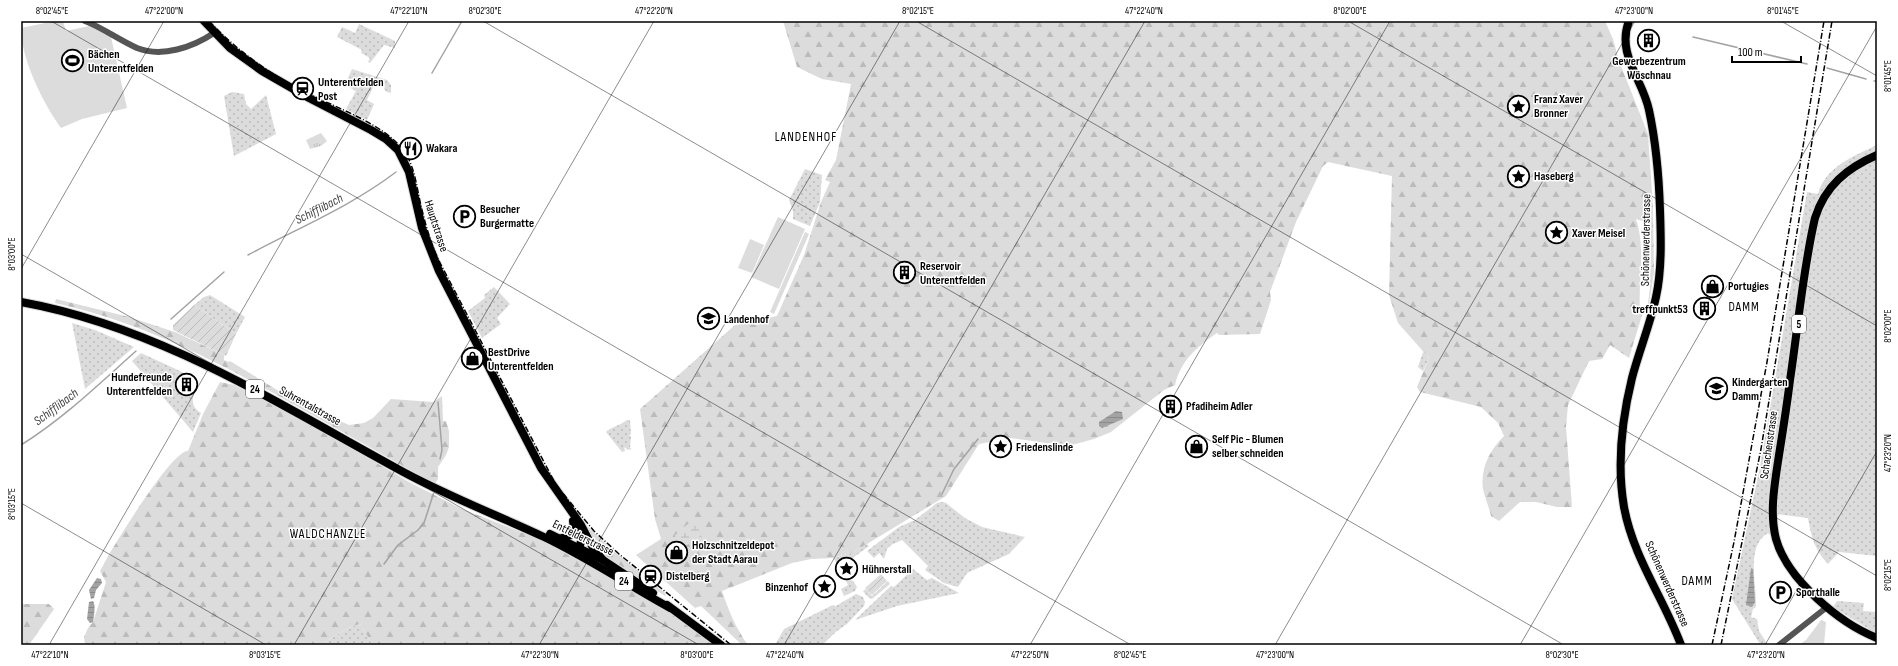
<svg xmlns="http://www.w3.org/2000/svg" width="1898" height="666" font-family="'Sofia Sans Condensed',sans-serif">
  <defs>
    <pattern id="grass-dots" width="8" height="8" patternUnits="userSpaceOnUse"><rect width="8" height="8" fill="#dcdcdc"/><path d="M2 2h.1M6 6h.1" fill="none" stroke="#bbb" stroke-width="1.8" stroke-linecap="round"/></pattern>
    <pattern id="forest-firs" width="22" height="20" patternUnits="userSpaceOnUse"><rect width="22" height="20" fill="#dcdcdc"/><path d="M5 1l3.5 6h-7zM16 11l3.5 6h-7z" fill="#bbb"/></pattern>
    <pattern id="wetland-marsh" width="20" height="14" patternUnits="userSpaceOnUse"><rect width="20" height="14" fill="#dcdcdc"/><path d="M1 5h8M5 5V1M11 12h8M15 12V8" fill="none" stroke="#bbb"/></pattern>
    <pattern id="park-tufts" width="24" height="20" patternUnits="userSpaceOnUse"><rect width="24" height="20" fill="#dcdcdc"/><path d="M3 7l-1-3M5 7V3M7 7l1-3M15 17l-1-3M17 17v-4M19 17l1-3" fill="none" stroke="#bbb"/></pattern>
    <pattern id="garden-furrows" width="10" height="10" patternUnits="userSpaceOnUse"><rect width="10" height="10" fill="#dcdcdc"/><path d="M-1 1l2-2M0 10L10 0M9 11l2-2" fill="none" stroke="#bbb"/></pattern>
    <pattern id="water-rules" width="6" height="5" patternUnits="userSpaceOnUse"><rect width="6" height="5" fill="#a3a3a3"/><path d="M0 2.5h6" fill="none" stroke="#8b8b8b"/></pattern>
  </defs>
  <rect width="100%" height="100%" fill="#fff"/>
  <g fill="url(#grass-dots)">
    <polygon points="359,24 395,41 395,48 384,45 370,63 368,62 370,58 361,53 362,50 337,37 342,27 355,33"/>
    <polygon points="352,69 387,80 391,85 391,93 387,92 384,89 385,86 376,81 367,100 374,104 367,120 346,109 356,91 345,85"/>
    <polygon points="232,92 244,94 246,104 251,109 266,95 276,134 234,156 224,96"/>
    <path d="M1877,145V152L1866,157L1818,202L1772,487L1774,539L1768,533C1745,546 1757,585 1756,607L1753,609L1751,617L1757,619L1759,631L1768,645L1760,644L1732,599L1760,467L1807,192L1818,194C1825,167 1854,156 1877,145Z"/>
    <path d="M1877,158V556L1839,552L1828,564C1815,551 1811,536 1808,518L1775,514L1776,497L1816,230C1820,211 1827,192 1842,179C1852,170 1866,164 1877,158Z"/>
    <polygon points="805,169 822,175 820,202 810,226 793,219 793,211 789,200"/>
    <polygon points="494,287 510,304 497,318 501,324 482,338 468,311 485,298 484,295"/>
    <polygon points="210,295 245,317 236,334 194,305 204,297"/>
    <polygon points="72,323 95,330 134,347 85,389"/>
    <polygon points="1423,352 1429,358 1423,371 1418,367"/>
    <path d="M141,353L180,371L199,383C193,394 188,405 201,413L193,432L132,361Z"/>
    <path d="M627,420H630L631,434L629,436H631L630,448L632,449L628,450L624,447L625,451L622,452L606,432C609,428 621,425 627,420Z"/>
    <polygon points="942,502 946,503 965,518 982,527 1025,537 1009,554 967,573 958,587 944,583 925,570 928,566 902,540 891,545 887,549 884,559 879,553 874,558 867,551 899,527 915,520 937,503"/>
    <polygon points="867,544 869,546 842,566 840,567 833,558 851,553"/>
    <polygon points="913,569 927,580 932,578 959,593 897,606 855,620 891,586 894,587"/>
    <polygon points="845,578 853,581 857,587 855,591 844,596 841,589 848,585"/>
    <polygon points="888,581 890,584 872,599 868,597 863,591 866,589 872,596"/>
    <polygon points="856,594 863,597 865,602 864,606 847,624 837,631 822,645 775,645 784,629 833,605 836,606"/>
    <polygon points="1837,601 1864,603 1863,611 1877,612 1877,634 1833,607"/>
    <path d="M360,624L373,645H324C326,639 353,625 360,624Z"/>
  </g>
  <g fill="url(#forest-firs)" fill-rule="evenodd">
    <path d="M783,21H1605L1613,39L1619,61L1648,134L1653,207L1654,272L1648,310L1643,312L1629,358L1610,345L1602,359L1589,361L1568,405L1566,427L1572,507H1557L1536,502H1520L1499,521L1491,516C1489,507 1485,498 1483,489C1480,468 1490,450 1504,436L1498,423L1481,407L1420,392L1417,387L1429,358L1398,323L1389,295L1392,176L1328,162L1323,166L1296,222L1270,292L1271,300L1260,334L1219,335L1217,333C1197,347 1181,360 1175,385L1164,390L1111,432L1094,439L1068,446L1010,438L979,444L946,496L867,544L851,553L833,558L811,559L792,563L722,591C728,609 736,629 748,645H742L701,606L695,608L636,555L661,539L655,519L640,409L735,325L777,316L804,255L821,202L830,182L825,180L836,160L851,84L822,79L797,67ZM1636,219L1651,224L1650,288L1647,310L1640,311C1638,280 1646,249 1636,219Z"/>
    <path d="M56,299L129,317L175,332L224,355V360L229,362L230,361L293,400L349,425L364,423L373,418L391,399L433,402L442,396L443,421H446L449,431V447L446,455L438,467V479L435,484C390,459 345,433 300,408C220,363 145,323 55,303Z"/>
    <path d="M220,382L234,385L292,413L409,482L460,508L546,542L579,558L668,611L718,645H373L360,624C353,625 326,639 324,645H85L84,637L88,628L93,622L106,582L100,571L107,558C117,541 172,450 188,451L203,414Z"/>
    <polygon points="575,512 586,525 615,552 666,594 665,596 605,556 597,549"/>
    <polygon points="21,604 49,604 54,609 29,645 21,645"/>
  </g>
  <path fill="url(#wetland-marsh)" d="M692,522L699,525L702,534L696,540L685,546L676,543L675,535C682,531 684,525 692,522Z"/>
  <polygon fill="url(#park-tufts)" points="321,133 327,141 321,146 310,149 306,140"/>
  <g fill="url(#garden-furrows)">
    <polygon points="194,305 236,334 226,356 173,330 173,325"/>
    <polygon points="881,574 887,581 872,595 865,588"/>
  </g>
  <g fill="#dcdcdc">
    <path d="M55,21H63L66,31L89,26L111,37L127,108L82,119L61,128C43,103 21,59 21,28Z"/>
    <polygon points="778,217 805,229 779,289 751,277"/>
    <polygon points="805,232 809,234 774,314 770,312"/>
    <polygon points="750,239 764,245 752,273 738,268"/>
    <polygon points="1821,620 1826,622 1824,645 1799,645 1806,640"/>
  </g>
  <g fill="url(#water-rules)">
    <polygon points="1116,411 1122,412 1123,419 1102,428 1099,426 1099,422"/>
    <polygon points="1751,568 1753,569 1755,602 1752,607 1746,605"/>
    <polygon points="97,578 101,579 102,583 96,590 94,598 91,599 89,590"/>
    <path d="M93,601C96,605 94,616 93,622L90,623L87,619L89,602Z"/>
  </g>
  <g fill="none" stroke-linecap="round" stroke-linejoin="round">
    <g stroke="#a3a3a3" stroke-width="1.5">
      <polyline points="1693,37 1807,64"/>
      <polyline points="1827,68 1866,79"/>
      <polyline points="432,73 462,21"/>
      <polyline points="1874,81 1877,81"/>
      <path d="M248,255C298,228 350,207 396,172"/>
      <polyline points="171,319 224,272"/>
      <polyline points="438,402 442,450 440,459"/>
      <path d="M21,445C63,419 99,384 136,351"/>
      <polyline points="942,494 954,469 978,439"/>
      <polyline points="384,564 398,545 418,530 424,523 434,492"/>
    </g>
    <defs>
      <g id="major">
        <polyline points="204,21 230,48 262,71 309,98 371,130 386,139 398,150 409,172 422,228 439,271 541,468 581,525 593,548 603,560"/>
        <path d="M1629,21C1616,54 1643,80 1649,110C1656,143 1659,177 1660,210C1661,238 1662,270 1656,297C1650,325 1639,351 1632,378C1622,419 1617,466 1624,507C1633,557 1664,599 1681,645"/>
        <path d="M1877,155C1847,168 1825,186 1815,218C1803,269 1798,327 1790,380C1787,405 1783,430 1779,455C1775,482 1769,512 1776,539C1787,579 1839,623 1877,638"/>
        <path d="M21,302C159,327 275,402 396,468C444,495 495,514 544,537C588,558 628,585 670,608"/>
        <polyline points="577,526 581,541 578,554"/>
        <polyline points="550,534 603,560 653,593"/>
        <polyline points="559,539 571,535 574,529 573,521"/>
        <polyline points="667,605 721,645"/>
      </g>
    </defs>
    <use href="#major" stroke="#dbdbdb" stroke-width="10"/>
    <g stroke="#555" stroke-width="6">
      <path d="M85,21C103,28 119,40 137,48C162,58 193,47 214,33"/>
      <polyline points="1779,645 1827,607"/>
    </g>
    <use href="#major" stroke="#000" stroke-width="8"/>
    <g stroke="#000" stroke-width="1.5" stroke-dasharray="6 2 1 2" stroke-linecap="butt">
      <path d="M209,21C235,49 267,72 301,90C333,107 387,124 406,154C416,171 417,191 422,210C426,227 431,243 438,259L556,485L594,531L619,554L731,645"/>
      <polyline points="1712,645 1734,542 1767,362 1824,21"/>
      <polyline points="1721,645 1761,449 1832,21"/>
    </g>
  </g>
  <path fill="none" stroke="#000" stroke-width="1" stroke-opacity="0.45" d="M51,21L1131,645M483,21L1564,645M916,21L1877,576M1348,21L1877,326M1781,21L1877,76M21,254L699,645M21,269L164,21M21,503L266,645M49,645L409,21M294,645L654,21M539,645L900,21M784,645L1145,21M1030,645L1390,21M1275,645L1635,21M1520,645L1877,26M1765,645L1877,451"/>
  <defs>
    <symbol id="building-ring" viewBox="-11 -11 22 22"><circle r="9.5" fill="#fff" stroke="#000" stroke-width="1.5"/><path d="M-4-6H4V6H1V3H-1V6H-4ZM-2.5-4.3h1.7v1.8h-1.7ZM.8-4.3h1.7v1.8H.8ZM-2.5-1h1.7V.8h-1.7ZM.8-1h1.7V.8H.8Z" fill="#000"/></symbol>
    <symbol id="stadium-ring" viewBox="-11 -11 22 22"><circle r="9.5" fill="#fff" stroke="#000" stroke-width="1.5"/><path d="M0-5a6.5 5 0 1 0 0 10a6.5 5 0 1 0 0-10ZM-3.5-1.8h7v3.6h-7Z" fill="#000"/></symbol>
    <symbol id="station-ring" viewBox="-11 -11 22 22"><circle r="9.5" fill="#fff" stroke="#000" stroke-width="1.5"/><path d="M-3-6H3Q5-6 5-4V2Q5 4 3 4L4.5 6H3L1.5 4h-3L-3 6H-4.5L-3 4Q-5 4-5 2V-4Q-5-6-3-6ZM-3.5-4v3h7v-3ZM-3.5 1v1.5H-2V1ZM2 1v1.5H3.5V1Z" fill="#000"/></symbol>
    <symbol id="sight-ring" viewBox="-11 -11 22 22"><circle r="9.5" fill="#fff" stroke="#000" stroke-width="1.5"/><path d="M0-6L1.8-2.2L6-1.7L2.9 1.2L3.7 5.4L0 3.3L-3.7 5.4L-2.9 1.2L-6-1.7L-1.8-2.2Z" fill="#000"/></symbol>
    <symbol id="restaurant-ring" viewBox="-11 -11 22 22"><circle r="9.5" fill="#fff" stroke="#000" stroke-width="1.5"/><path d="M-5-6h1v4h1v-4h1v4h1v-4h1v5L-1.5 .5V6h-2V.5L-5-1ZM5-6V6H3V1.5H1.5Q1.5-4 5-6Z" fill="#000"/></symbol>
    <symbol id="parking-ring" viewBox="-11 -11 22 22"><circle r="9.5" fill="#fff" stroke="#000" stroke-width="1.5"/><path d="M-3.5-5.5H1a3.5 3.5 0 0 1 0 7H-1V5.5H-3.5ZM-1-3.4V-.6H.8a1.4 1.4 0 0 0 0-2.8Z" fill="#000"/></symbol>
    <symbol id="shop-ring" viewBox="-11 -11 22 22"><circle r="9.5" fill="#fff" stroke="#000" stroke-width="1.5"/><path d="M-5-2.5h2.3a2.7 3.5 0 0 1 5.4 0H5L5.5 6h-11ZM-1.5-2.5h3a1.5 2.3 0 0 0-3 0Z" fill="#000"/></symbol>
    <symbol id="school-ring" viewBox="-11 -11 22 22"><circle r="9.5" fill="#fff" stroke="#000" stroke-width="1.5"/><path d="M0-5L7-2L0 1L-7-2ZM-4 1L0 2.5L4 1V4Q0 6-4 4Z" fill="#000"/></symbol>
  </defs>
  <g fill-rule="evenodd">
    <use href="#building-ring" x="1636" y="28" width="25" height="25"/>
    <use href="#stadium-ring" x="60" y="48" width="25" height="25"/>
    <use href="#station-ring" x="290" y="76" width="25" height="25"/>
    <use href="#sight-ring" x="1506" y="94" width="25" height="25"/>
    <use href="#restaurant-ring" x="398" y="136" width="25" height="25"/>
    <use href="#sight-ring" x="1506" y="164" width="25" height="25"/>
    <use href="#parking-ring" x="452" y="204" width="25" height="25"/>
    <use href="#sight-ring" x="1544" y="220" width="25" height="25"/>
    <use href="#building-ring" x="892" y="260" width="25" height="25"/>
    <use href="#shop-ring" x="1700" y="274" width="25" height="25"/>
    <use href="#building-ring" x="1692" y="296" width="25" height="25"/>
    <use href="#school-ring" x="696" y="306" width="25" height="25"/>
    <use href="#shop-ring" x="460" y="346" width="25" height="25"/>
    <use href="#building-ring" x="174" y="372" width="25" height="25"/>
    <use href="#school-ring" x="1704" y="376" width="25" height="25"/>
    <use href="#building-ring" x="1158" y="394" width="25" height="25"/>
    <use href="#shop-ring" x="1184" y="434" width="25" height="25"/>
    <use href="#sight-ring" x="988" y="434" width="25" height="25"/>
    <use href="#shop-ring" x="664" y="540" width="25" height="25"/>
    <use href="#sight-ring" x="834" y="556" width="25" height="25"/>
    <use href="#station-ring" x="638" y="564" width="25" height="25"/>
    <use href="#sight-ring" x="812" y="574" width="25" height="25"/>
    <use href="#parking-ring" x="1768" y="580" width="25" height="25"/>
  </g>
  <g text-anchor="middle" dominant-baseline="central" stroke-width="3" stroke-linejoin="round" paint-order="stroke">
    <g fill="#fff" stroke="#4c4c4c" stroke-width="1">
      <rect x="1792" y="315" width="14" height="18" rx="3"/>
      <rect x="246" y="380" width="18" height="18" rx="3"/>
      <rect x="615" y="572" width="18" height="18" rx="3"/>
    </g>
    <g font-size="11" font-weight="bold" fill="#000">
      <text x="1799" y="324">5</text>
      <text x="255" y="389">24</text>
      <text x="624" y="581">24</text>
    </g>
    <g font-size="12" font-weight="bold" fill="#000" stroke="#fff" text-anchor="start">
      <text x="88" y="54">Bächen<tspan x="88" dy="14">Unterentfelden</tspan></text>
      <text x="1649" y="61" text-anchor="middle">Gewerbezentrum<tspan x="1649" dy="14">Wöschnau</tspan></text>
      <text x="318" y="82">Unterentfelden<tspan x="318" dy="14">Post</tspan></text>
      <text x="1534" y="99">Franz Xaver<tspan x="1534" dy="14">Bronner</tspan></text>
      <text x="426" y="148">Wakara</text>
      <text x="1534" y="176">Haseberg</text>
      <text x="480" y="209">Besucher<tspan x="480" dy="14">Burgermatte</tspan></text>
      <text x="1572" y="233">Xaver Meisel</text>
      <text x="920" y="266">Reservoir<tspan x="920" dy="14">Unterentfelden</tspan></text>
      <text x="1728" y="286">Portugies</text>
      <text x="1688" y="309" text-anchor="end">treffpunkt53</text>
      <text x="724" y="319">Landenhof</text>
      <text x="488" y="352">BestDrive<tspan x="488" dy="14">Unterentfelden</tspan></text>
      <text x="172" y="377" text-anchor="end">Hundefreunde<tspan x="172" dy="14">Unterentfelden</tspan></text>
      <text x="1732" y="382">Kindergarten<tspan x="1732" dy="14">Damm</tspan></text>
      <text x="1186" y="406">Pfadiheim Adler</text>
      <text x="1212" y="439">Self Pic - Blumen<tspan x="1212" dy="14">selber schneiden</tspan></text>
      <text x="1016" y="447">Friedenslinde</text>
      <text x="692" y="545">Holzschnitzeldepot<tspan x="692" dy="14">der Stadt Aarau</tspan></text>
      <text x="862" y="569">Hühnerstall</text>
      <text x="666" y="576">Distelberg</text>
      <text x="808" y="587" text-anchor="end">Binzenhof</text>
      <text x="1796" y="592">Sporthalle</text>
    </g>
    <g font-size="12" fill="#000" stroke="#fff">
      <text transform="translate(436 226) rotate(72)">Hauptstrasse</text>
      <text transform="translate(1646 240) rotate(-89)">Schönenwerderstrasse</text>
      <text transform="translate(310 406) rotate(29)">Suhrentalstrasse</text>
      <text transform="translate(1769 445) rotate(-82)">Schachenstrasse</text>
      <text transform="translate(583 538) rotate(26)">Entfelderstrasse</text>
      <text transform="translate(1667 584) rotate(66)">Schönenwerderstrasse</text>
    </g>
    <g font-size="13" letter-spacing="1" fill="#000" stroke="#fff">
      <text x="806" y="137">LANDENHOF</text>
      <text x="1744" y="307">DAMM</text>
      <text x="328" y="534">WALDCHANZLE</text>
      <text x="1697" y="581">DAMM</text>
    </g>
    <g font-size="13" font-style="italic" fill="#444" stroke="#fff">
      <text transform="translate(319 209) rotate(-27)">Schifflibach</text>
      <text transform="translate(56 407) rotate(-37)">Schifflibach</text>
    </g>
  </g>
  <rect width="1898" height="666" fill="none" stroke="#ffffff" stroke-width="44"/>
  <path d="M1732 56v6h69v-6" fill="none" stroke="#000000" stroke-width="2"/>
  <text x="1738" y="56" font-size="12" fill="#000000" stroke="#ffffff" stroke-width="3" paint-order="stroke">100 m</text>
  <rect x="22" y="22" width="1854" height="622" fill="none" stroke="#000" stroke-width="1.5"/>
  <g font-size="10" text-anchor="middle" fill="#000">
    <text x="52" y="14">8°02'45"E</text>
    <text x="164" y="14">47°22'00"N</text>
    <text x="409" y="14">47°22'10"N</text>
    <text x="485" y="14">8°02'30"E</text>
    <text x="654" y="14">47°22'20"N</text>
    <text x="918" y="14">8°02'15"E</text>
    <text x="1144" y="14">47°22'40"N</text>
    <text x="1350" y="14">8°02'00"E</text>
    <text x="1634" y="14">47°23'00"N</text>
    <text x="1783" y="14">8°01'45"E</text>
    <text transform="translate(1887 76) rotate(-90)" y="4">8°01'45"E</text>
    <text transform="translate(11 254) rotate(-90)" y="4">8°03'00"E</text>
    <text transform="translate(1887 326) rotate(-90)" y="4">8°02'00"E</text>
    <text transform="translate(1887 453) rotate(-90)" y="4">47°23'20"N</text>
    <text transform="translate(11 504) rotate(-90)" y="4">8°03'15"E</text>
    <text transform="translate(1887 575) rotate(-90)" y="4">8°02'15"E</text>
    <text x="50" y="658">47°22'10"N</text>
    <text x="265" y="658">8°03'15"E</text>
    <text x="540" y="658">47°22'30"N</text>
    <text x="697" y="658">8°03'00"E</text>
    <text x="785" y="658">47°22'40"N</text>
    <text x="1030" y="658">47°22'50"N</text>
    <text x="1130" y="658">8°02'45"E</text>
    <text x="1275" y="658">47°23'00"N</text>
    <text x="1562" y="658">8°02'30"E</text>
    <text x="1766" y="658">47°23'20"N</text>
  </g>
</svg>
